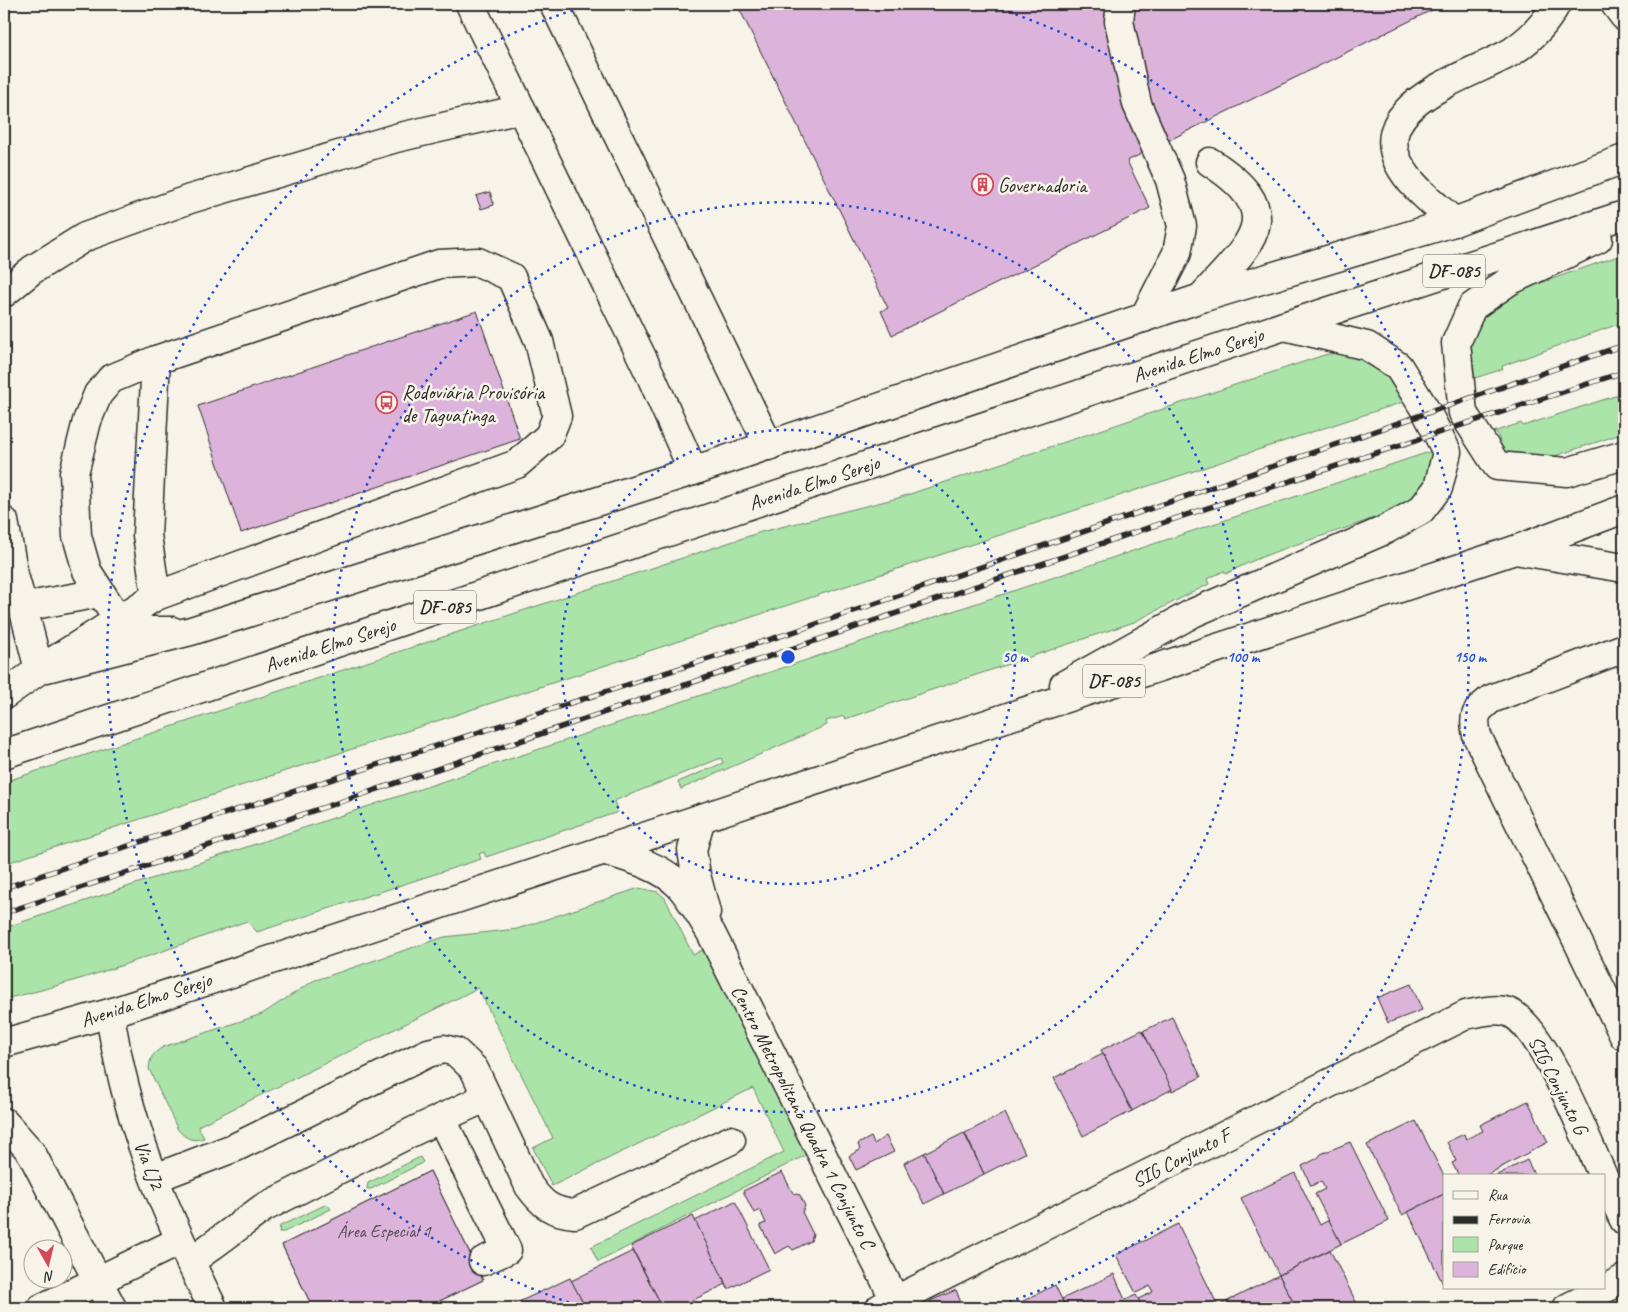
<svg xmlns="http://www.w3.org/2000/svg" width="1628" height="1312" font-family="Caveat,sans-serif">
  <rect width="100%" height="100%" fill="#f7f3e8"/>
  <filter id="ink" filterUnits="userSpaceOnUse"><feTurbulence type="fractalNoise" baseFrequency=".02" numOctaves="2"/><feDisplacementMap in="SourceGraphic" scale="10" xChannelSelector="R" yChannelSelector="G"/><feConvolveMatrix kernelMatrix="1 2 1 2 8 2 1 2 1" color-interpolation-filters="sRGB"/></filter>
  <g filter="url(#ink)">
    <g fill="#abe4a8" stroke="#6b886a">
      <polygon points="1624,254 1624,322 1502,366 1503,369 1475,378 1470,357 1472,339 1481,316 1506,295"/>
      <polygon points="1353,350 1369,354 1415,398 4,864 4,782 761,532 898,498 1324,355"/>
      <polygon points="1624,393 1624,433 1546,459 1508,454 1497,443 1500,441 1497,433 1493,432 1521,423 1523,426"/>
      <path d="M1432,451L1434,459L1423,494C1363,531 1289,539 1226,574L1224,571L1207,579L1209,584L1134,622L845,719L844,716L826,721L827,725L681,789L678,782L723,763L721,758L614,801L618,812L486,857L484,852L479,854L481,859L257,932L247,921C167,949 87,981 4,999V928Z"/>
      <path d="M639,888L658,892L665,898L693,955L706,948L808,1154L598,1262L591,1247L784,1152L753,1088L552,1186L533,1148L553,1138L478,988L198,1126L204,1138C193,1142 186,1139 178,1130L149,1069C150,1057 153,1053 163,1047L262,1014L313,981L444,937L517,929Z"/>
      <polygon points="420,1157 423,1162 420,1164 371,1189 367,1189 368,1183"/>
      <polygon points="327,1204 331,1209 284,1232 279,1232 280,1226"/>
    </g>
    <g fill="#dcb4db" stroke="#2b2b2b" fill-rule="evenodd">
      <polygon points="737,4 1444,4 1127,161 1150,208 892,335 881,311 888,308"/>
      <polygon points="490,192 494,205 481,209 476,196"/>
      <polygon points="477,311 520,439 241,533 198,406"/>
      <polygon points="1411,984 1422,1010 1388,1023 1377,998"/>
      <polygon points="1172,1017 1201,1077 1172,1091 1143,1031"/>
      <polygon points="1142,1030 1172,1089 1132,1111 1101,1050"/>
      <polygon points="1103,1054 1132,1111 1083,1136 1054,1078"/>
      <polygon points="1528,1101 1548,1142 1485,1176 1459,1176 1452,1163 1456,1161 1447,1142 1464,1134 1466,1139 1483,1131 1480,1125"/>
      <polygon points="1005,1113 1025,1153 984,1174 965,1133"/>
      <polygon points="1416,1121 1444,1176 1444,1194 1402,1215 1367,1145"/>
      <polygon points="964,1133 984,1174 944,1194 924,1153"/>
      <polygon points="886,1136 894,1152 856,1170 849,1156 860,1150 858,1144 871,1137 874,1144"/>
      <polygon points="1350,1142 1389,1221 1341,1244 1315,1194 1325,1189 1321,1181 1311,1186 1302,1166 1318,1158 1321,1154"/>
      <polygon points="924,1153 944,1194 924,1204 904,1163"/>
      <polygon points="1527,1160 1535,1176 1495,1176"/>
      <path d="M430,1171L483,1280L425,1308H313L282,1245ZM398,1241L413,1272L404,1277L388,1246ZM365,1258L381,1289L373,1293L357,1262Z"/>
      <polygon points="430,1171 483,1280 425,1308 313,1308 282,1245"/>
      <polygon points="782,1172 793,1193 800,1195 805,1206 802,1212 813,1234 811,1241 793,1250 789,1246 775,1254 760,1225 766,1223 760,1210 754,1213 743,1191"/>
      <polygon points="1295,1173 1320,1225 1329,1220 1341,1244 1279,1275 1241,1198"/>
      <polygon points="1444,1194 1444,1281 1442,1282 1408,1212"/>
      <polygon points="735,1201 769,1269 728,1289 695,1221"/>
      <polygon points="693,1216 726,1284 677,1308 663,1308 631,1246"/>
      <polygon points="1178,1224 1218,1306 1212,1308 1143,1308 1138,1299 1153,1292 1150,1286 1136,1293 1116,1255"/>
      <polygon points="1330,1250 1359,1308 1296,1308 1279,1275"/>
      <polygon points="633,1251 663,1308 585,1308 571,1281"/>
      <polygon points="1114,1274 1125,1300 1136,1295 1143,1308 1066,1308 1062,1299"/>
      <polygon points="1279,1275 1292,1300 1284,1304 1286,1308 1219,1308 1218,1306"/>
      <polygon points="570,1278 582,1301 571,1307 571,1308 508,1307"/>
      <polygon points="1055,1285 1066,1308 1009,1308"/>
      <polygon points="956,1290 963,1308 932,1308 930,1301"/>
    </g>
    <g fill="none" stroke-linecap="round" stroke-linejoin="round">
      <defs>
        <g id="minor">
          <polyline points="470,4 651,376 693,471"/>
          <polyline points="554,4 769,446"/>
          <polyline points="1121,4 1119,21 1137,104 1170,180 1182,226 1177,253 1144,318"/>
          <polyline points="1615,4 1624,16"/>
          <path d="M1454,222C1435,204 1411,187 1399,164C1367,101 1477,74 1513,51C1532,38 1546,24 1556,4"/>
          <polyline points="4,293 32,270 85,237 190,199 396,138 521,109"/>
          <path d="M1201,298C1249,244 1292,215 1210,162"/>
          <polyline points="4,521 14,575 23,607 100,593"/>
          <polyline points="1515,550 1624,568"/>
          <polyline points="156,596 147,535 156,360"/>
          <polyline points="23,607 39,670 156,596 517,464 549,436 557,416 539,341 511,277 478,262 439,264 156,360 111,379 98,394 87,421 74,473 77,536 87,571 118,619 150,631 172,631"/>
          <path d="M1624,648L1491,699C1475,712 1473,714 1477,736L1624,1036"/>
          <polyline points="4,695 39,670 191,631 693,471 1201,298 1454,222 1624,159"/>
          <polyline points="701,818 692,850 696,875 706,912"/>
          <path d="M603,850C628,858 658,865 678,884C691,897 701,917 711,933L899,1308"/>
          <polyline points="441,1118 507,1250 483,1261"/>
          <path d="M155,1178L236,1147L428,1053L444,1049L456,1052L474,1069L529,1186C542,1204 551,1212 575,1214L731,1140"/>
          <polyline points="1604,1178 1624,1220"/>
          <polyline points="190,1262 263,1208 414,1131 487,1097"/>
          <polyline points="42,1308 179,1241"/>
          <path d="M880,1308L1466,1015C1480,1012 1494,1008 1508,1012C1542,1023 1587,1142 1603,1176"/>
          <polyline points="1567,1308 1624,1279"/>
        </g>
        <g id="major">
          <polyline points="1598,239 1509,281 1472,307 1456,343 1463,413 1497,466 1567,472 1624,455"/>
          <polyline points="1064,685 1193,613 1385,530 1421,510 1438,488 1447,452 1426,411 1398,366 1367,346 1284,326"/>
          <polyline points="4,754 1284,326 1624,215"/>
          <path d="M110,1013C125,1119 165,1213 213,1308"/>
          <polyline points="4,1043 110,1013 1515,550 1624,509"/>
          <polyline points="4,1122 31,1152 112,1308"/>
        </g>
      </defs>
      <use href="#minor" stroke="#2b2b2b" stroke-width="31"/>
      <use href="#major" stroke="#2b2b2b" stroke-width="31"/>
      <use href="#minor" stroke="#f7f3e8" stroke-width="28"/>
      <use href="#major" stroke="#f7f3e8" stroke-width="28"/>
      <defs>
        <g id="rail">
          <polyline points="4,888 214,817 796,631 1624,345"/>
          <polyline points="4,913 331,805 1183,516 1624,372"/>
        </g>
      </defs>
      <use href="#rail" stroke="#2b2b2b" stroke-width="5.5"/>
      <use href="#rail" stroke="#f7f3e8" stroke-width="4" stroke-dasharray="11" stroke-linecap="butt"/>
    </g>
  </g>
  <g fill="none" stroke="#1d4ed8" stroke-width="2.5" stroke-dasharray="2.5 5">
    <circle cx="788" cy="657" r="227"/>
    <circle cx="788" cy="657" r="455"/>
    <path d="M583 1307A682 682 0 0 1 589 5M987 5A682 682 0 0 1 993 1307"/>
  </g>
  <defs>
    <symbol id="building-ring" viewBox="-11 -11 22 22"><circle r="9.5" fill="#f7f3e8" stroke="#d1495b" stroke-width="1.5"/><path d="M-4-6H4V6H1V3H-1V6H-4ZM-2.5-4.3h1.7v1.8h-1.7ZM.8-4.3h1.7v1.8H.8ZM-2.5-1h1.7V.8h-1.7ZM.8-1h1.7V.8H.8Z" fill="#d1495b"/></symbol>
    <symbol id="bus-ring" viewBox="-11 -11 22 22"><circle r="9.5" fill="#f7f3e8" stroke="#d1495b" stroke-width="1.5"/><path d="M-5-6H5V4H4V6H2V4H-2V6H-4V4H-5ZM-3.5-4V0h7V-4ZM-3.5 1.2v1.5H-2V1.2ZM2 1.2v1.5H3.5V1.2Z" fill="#d1495b"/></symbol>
  </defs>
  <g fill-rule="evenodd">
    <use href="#building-ring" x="970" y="172" width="25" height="25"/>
    <use href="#bus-ring" x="374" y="390" width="25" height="25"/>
  </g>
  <g text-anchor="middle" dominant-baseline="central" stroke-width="5" stroke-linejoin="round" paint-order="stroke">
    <g font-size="18" fill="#574d57">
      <text x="384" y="1231">Área Especial 1</text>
    </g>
    <g fill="#f7f3e8" stroke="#686764" stroke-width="1">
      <rect x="1423" y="254.5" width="62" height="33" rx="4"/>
      <rect x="414" y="590.5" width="62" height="33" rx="4"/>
      <rect x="1083" y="664.5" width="62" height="33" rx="4"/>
    </g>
    <g font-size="19" font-weight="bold" fill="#2b2b2b">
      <text x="1454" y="271">DF-085</text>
      <text x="445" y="607">DF-085</text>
      <text x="1114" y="681">DF-085</text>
    </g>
    <g font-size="20" fill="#2b2b2b" stroke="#f7f3e8" text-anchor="start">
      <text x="998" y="185">Governadoria</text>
      <text x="402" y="392">Rodoviária Provisória<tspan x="402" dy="23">de Taguatinga</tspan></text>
    </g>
    <g font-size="20" fill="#2b2b2b" stroke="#f7f3e8">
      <text transform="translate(1198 355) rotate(-18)">Avenida Elmo Serejo</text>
      <text transform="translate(814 483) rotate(-18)">Avenida Elmo Serejo</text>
      <text transform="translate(330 645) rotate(-18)">Avenida Elmo Serejo</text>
      <text transform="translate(146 1000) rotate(-18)">Avenida Elmo Serejo</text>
      <text transform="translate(1558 1085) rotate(63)">SIG Conjunto G</text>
      <text transform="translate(803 1117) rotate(63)">Centro Metropolitano Quadra 1 Conjunto C</text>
      <text transform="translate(1181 1158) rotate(-27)">SIG Conjunto F</text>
      <text transform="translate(149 1165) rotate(69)">Via LJ2</text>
    </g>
  </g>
  <circle cx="788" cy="657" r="8" fill="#1d4ed8" stroke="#f7f3e8" stroke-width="2.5"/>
  <g font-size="15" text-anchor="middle" font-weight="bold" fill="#1d4ed8" stroke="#f7f3e8" stroke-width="5" stroke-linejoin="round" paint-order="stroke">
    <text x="1015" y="662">50 m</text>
    <text x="1243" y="662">100 m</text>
    <text x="1470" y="662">150 m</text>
  </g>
  <rect width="1628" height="1312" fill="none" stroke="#f7f3e8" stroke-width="20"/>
  <rect x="10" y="10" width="1608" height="1292" fill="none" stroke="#2b2b2b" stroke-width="2" filter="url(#ink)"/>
  <rect x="1443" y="1174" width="162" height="115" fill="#f7f3e8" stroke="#a5a39c"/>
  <rect x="1453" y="1191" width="25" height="8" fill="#f7f3e8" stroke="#a5a39c"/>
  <text x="1488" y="1200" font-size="15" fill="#2b2b2b">Rua</text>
  <rect x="1453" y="1216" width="25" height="8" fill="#2b2b2b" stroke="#a5a39c"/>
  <text x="1488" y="1224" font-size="15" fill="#2b2b2b">Ferrovia</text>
  <rect x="1453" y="1237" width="25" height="15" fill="#abe4a8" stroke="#a5a39c"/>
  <text x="1488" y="1250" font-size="15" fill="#2b2b2b">Parque</text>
  <rect x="1453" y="1262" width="25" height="15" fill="#dcb4db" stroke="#a5a39c"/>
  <text x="1488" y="1274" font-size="15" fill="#2b2b2b">Edifício</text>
  <g transform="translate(48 1264) rotate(172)"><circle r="24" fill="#f7f3e8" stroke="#a5a39c"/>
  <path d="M0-4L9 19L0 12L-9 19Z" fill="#d1495b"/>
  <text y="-8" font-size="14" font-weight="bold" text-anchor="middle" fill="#2b2b2b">N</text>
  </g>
</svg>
